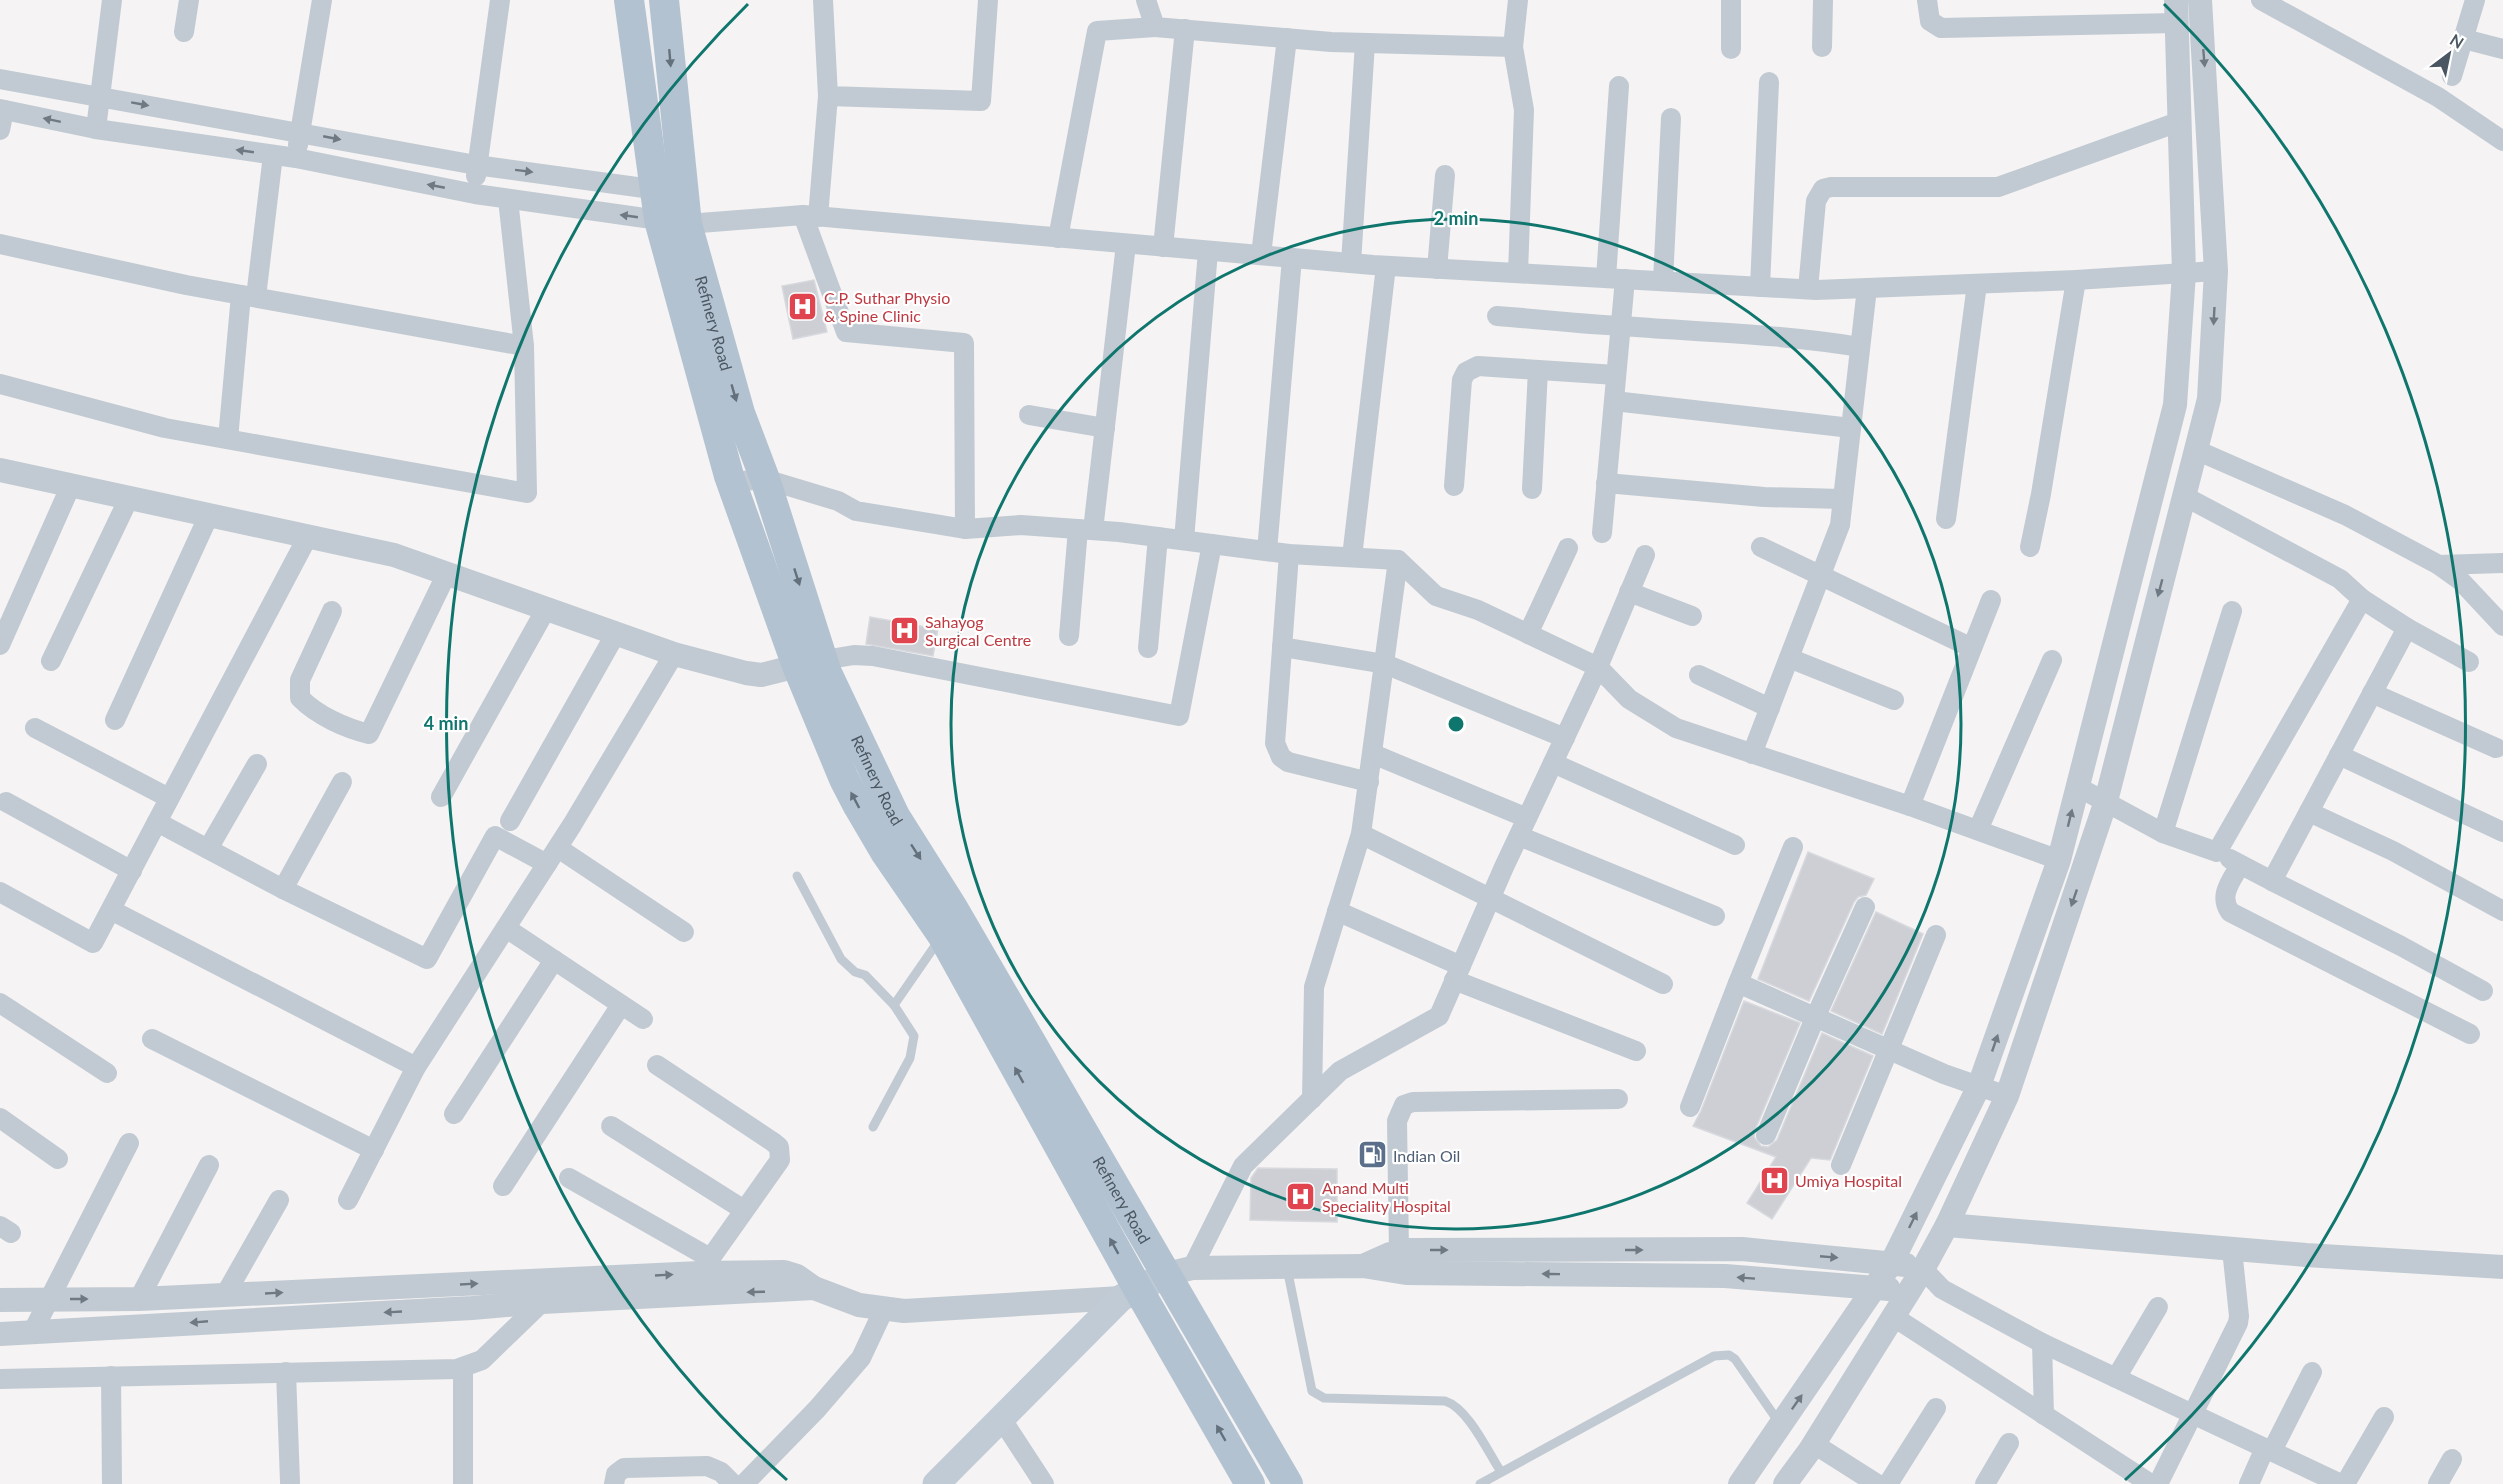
<svg xmlns="http://www.w3.org/2000/svg" width="2503" height="1484" font-family="Lato,sans-serif">
  <rect width="100%" height="100%" fill="#f5f3f3"/>
  <g fill="#cdcfd5" stroke="#d7d9de" stroke-width="1.5">
    <polygon points="814,280 827,332 793,339 782,286"/>
    <polygon points="870,617 938,629 933,656 866,644"/>
    <polygon points="1808,852 1874,879 1866,895 1858,897 1854,902 1809,1001 1758,979"/>
    <polygon points="1876,912 1923,934 1882,1034 1831,1011"/>
    <polygon points="1744,1001 1800,1023 1755,1130 1754,1137 1761,1146 1768,1147 1777,1140 1822,1033 1873,1056 1830,1160 1811,1158 1772,1219 1747,1203 1776,1157 1693,1126 1701,1111"/>
    <polygon points="1258,1168 1337,1169 1337,1222 1250,1220 1251,1178"/>
  </g>
  <g fill="none" stroke-linecap="round" stroke-linejoin="round">
    <g stroke="#c1cad2" stroke-width="9">
      <polyline points="797,876 841,959 855,972 865,975 894,1005"/>
      <polyline points="873,1127 910,1058 914,1036 894,1005 939,940"/>
      <path d="M1287,1268L1312,1391L1324,1398L1445,1401C1468,1408 1488,1452 1501,1472"/>
      <polyline points="1480,1484 1714,1356 1729,1355 1735,1359 1780,1424"/>
    </g>
    <g stroke="#c1cad2" stroke-width="20">
      <polyline points="823,0 828,96 981,101 988,0"/>
      <polyline points="1146,0 1155,27 1331,42 1513,47 1518,0"/>
      <polyline points="1927,0 1930,21 1941,28 2177,23"/>
      <polyline points="2261,0 2438,97 2503,141"/>
      <polyline points="184,32 189,0"/>
      <polyline points="2464,39 2503,49"/>
      <polyline points="1513,47 1524,110 1518,273"/>
      <polyline points="1822,47 1823,0"/>
      <polyline points="1731,49 1731,0"/>
      <polyline points="2452,76 2475,0"/>
      <polyline points="0,79 476,165 666,191"/>
      <polyline points="0,109 96,129 296,158 475,194 687,224 803,215 1373,265 1816,290 2076,280 2216,271"/>
      <polyline points="96,129 112,0"/>
      <polyline points="0,130 4,110"/>
      <polyline points="298,145 322,0"/>
      <polyline points="476,176 500,0"/>
      <polyline points="803,215 846,332 964,343 965,529"/>
      <polyline points="818,217 828,96"/>
      <polyline points="1058,238 1097,31 1155,27"/>
      <polyline points="0,244 186,285 524,346 508,199"/>
      <polyline points="1163,247 1185,29"/>
      <polyline points="1261,255 1287,38"/>
      <polyline points="1351,263 1365,43"/>
      <polyline points="1437,269 1445,175"/>
      <polyline points="1606,278 1619,86"/>
      <polyline points="1663,281 1671,118"/>
      <polyline points="1760,287 1769,82"/>
      <polyline points="1808,289 1816,201 1823,189 1831,187 1998,187 2181,121"/>
      <polyline points="256,297 273,155"/>
      <path d="M1497,316C1539,319 1580,324 1621,326C1701,332 1781,334 1860,347"/>
      <polyline points="0,384 165,428 527,493 524,346"/>
      <polyline points="1614,401 1851,428"/>
      <polyline points="1029,415 1105,428"/>
      <polyline points="228,439 241,295"/>
      <polyline points="2196,450 2345,515 2439,565 2460,580 2503,626"/>
      <polyline points="731,482 765,479 838,501 856,511 965,529 1021,525 1119,532 1289,554 1398,560 1436,596 1478,610 1598,667 1629,699 1676,728 1916,808 2059,860"/>
      <polyline points="1606,483 1764,497 1842,499"/>
      <polyline points="1454,486 1462,380 1466,372 1478,366 1616,375"/>
      <polyline points="1532,489 1538,370"/>
      <polyline points="2184,496 2340,579 2362,599"/>
      <polyline points="1946,519 1977,284"/>
      <polyline points="1093,530 1126,244"/>
      <polyline points="1602,533 1625,279"/>
      <polyline points="1184,540 1208,251"/>
      <polyline points="1761,547 1972,648"/>
      <polyline points="2030,547 2041,494 2076,280"/>
      <polyline points="1267,551 1292,258"/>
      <polyline points="1289,554 1275,743 1281,757 1288,762 1369,782"/>
      <polyline points="1352,557 1386,266"/>
      <polyline points="2439,565 2503,563"/>
      <polyline points="1629,592 1692,616"/>
      <path d="M332,611L300,680V698C318,716 345,728 369,734L447,573"/>
      <polyline points="2407,628 2469,662"/>
      <polyline points="1528,634 1568,548"/>
      <polyline points="1069,636 1078,529"/>
      <polyline points="0,645 71,485"/>
      <polyline points="1282,647 1385,664 1565,738"/>
      <polyline points="1148,648 1158,537"/>
      <polyline points="1789,658 1894,700"/>
      <polyline points="824,660 854,655 873,656 1179,716 1212,544"/>
      <polyline points="51,661 129,498"/>
      <polyline points="1699,675 1770,708"/>
      <polyline points="2372,693 2496,748"/>
      <polyline points="115,720 209,515"/>
      <polyline points="35,728 169,798"/>
      <polyline points="1373,754 1527,818"/>
      <polyline points="1752,754 1840,525 1867,288"/>
      <polyline points="2339,755 2503,832"/>
      <polyline points="1553,763 1735,845"/>
      <polyline points="2078,787 2163,833 2217,852 2362,599 2407,628 2272,881 2401,946 2483,991"/>
      <polyline points="441,797 546,609"/>
      <polyline points="6,802 132,871"/>
      <polyline points="1910,806 1991,600"/>
      <polyline points="2309,812 2393,851 2503,911"/>
      <polyline points="510,821 616,633"/>
      <polyline points="157,822 283,889 427,959 495,836 547,864"/>
      <polyline points="1978,830 2052,660"/>
      <polyline points="2163,833 2232,611"/>
      <polyline points="1361,834 1663,984"/>
      <polyline points="1519,836 1715,916"/>
      <polyline points="1793,847 1738,983 1944,1074 2007,1096"/>
      <polyline points="558,848 684,932"/>
      <polyline points="208,849 257,764"/>
      <polyline points="2230,859 2272,881"/>
      <path d="M2240,865C2232,880 2218,895 2230,912L2470,1034"/>
      <polyline points="283,889 342,782"/>
      <polyline points="0,892 93,943 308,536"/>
      <polyline points="111,910 416,1067"/>
      <polyline points="1337,911 1461,966"/>
      <polyline points="506,928 643,1019"/>
      <polyline points="1454,980 1636,1051"/>
      <polyline points="0,1003 107,1073"/>
      <polyline points="152,1039 374,1150"/>
      <polyline points="657,1065 773,1142 779,1147 780,1160 700,1273"/>
      <polyline points="1312,1099 1314,987 1361,834 1398,560"/>
      <polyline points="1690,1107 1738,983"/>
      <polyline points="454,1114 554,960"/>
      <polyline points="0,1118 58,1159"/>
      <polyline points="611,1126 744,1210"/>
      <polyline points="1766,1135 1815,1018 1865,907"/>
      <polyline points="1841,1165 1936,935"/>
      <polyline points="569,1178 710,1258"/>
      <polyline points="503,1186 621,1005"/>
      <polyline points="348,1200 416,1067 572,825 674,654"/>
      <polyline points="0,1226 11,1233"/>
      <polyline points="1399,1251 1397,1121 1404,1105 1413,1102 1618,1099"/>
      <polyline points="1192,1268 1243,1166 1340,1071 1439,1016 1504,867 1598,667 1645,555"/>
      <polyline points="1923,1269 1942,1289 2042,1343 2341,1484"/>
      <polyline points="225,1295 279,1200"/>
      <polyline points="139,1299 209,1165"/>
      <polyline points="1894,1317 2146,1481"/>
      <polyline points="32,1333 129,1143"/>
      <polyline points="2042,1343 2044,1415"/>
      <polyline points="286,1372 290,1482"/>
      <polyline points="111,1376 112,1484"/>
      <polyline points="2116,1378 2158,1307"/>
      <polyline points="0,1379 457,1369 482,1360 542,1302"/>
      <polyline points="1001,1418 1044,1484"/>
      <polyline points="1814,1444 1877,1484"/>
      <polyline points="2272,1451 2312,1372"/>
      <polyline points="463,1484 463,1367"/>
      <polyline points="614,1484 616,1474 624,1468 707,1466 721,1472 733,1484"/>
      <polyline points="744,1484 817,1409 861,1358 884,1309"/>
      <polyline points="1888,1484 1936,1408"/>
      <polyline points="1985,1484 2009,1443"/>
      <polyline points="2158,1484 2238,1323 2239,1316 2232,1249"/>
      <polyline points="2249,1484 2265,1448"/>
      <polyline points="2345,1484 2384,1417"/>
      <polyline points="2438,1484 2452,1459"/>
    </g>
    <g stroke="#c1cad2" stroke-width="24">
      <polyline points="0,470 394,555 674,654 746,673 761,675 813,662"/>
      <polyline points="1947,1225 2306,1255 2503,1267"/>
      <polyline points="1363,1266 1390,1254 1405,1250 1742,1249 1906,1265"/>
      <polyline points="1167,1274 1192,1268 1363,1266 1406,1273 1725,1276 1889,1289"/>
      <polyline points="0,1300 139,1299 700,1273 784,1272 797,1276 814,1288 859,1305 904,1311 1121,1298"/>
      <polyline points="0,1334 472,1308 542,1302 814,1288"/>
      <polyline points="1740,1484 1892,1262 1979,1086 2059,860 2175,405 2184,273 2176,0"/>
      <polyline points="1785,1484 1810,1450 1923,1269 1947,1225 2007,1096 2106,801 2209,399 2216,271 2200,0"/>
    </g>
    <polyline stroke="#c1cbd6" stroke-width="27" points="936,1484 1121,1298 1167,1274"/>
    <g stroke="#b3c2d1" stroke-width="30">
      <polyline points="629,0 659,220 729,476 797,666 844,779 858,806 885,852 942,935 1138,1289 1250,1484"/>
      <path id="s1" d="M664,0L687,224L740,413L765,479L827,673L895,816L953,908L1288,1484"/>
    </g>
  </g>
  <defs><path id="oneway-solid" d="M-6-.8H1V-3.2L6.5 0L1 3.2V.8H-6Z" transform="scale(1.5)"/></defs>
  <g fill="#64717d">
    <use href="#oneway-solid" transform="translate(670 58) rotate(85)"/>
    <use href="#oneway-solid" transform="translate(734 393) rotate(74)"/>
    <use href="#oneway-solid" transform="translate(797 577) rotate(72)"/>
    <use href="#oneway-solid" transform="translate(855 800) rotate(-118)"/>
    <use href="#oneway-solid" transform="translate(916 852) rotate(57)"/>
    <use href="#oneway-solid" transform="translate(1019 1075) rotate(-119)"/>
    <use href="#oneway-solid" transform="translate(1114 1246) rotate(-119)"/>
    <use href="#oneway-solid" transform="translate(1221 1433) rotate(-120)"/>
  </g>
  <g fill="#6e7983">
    <use href="#oneway-solid" transform="translate(2204 58) rotate(85)"/>
    <use href="#oneway-solid" transform="translate(140 104) rotate(10)"/>
    <use href="#oneway-solid" transform="translate(52 120) rotate(-168)"/>
    <use href="#oneway-solid" transform="translate(332 138) rotate(11)"/>
    <use href="#oneway-solid" transform="translate(245 151) rotate(-172)"/>
    <use href="#oneway-solid" transform="translate(524 171) rotate(7)"/>
    <use href="#oneway-solid" transform="translate(436 186) rotate(-169)"/>
    <use href="#oneway-solid" transform="translate(629 216) rotate(-172)"/>
    <use href="#oneway-solid" transform="translate(2214 316) rotate(93)"/>
    <use href="#oneway-solid" transform="translate(2160 588) rotate(105)"/>
    <use href="#oneway-solid" transform="translate(2070 818) rotate(-76)"/>
    <use href="#oneway-solid" transform="translate(2074 898) rotate(109)"/>
    <use href="#oneway-solid" transform="translate(1995 1043) rotate(-71)"/>
    <use href="#oneway-solid" transform="translate(1913 1220) rotate(-64)"/>
    <use href="#oneway-solid" transform="translate(1439 1250)"/>
    <use href="#oneway-solid" transform="translate(1634 1250)"/>
    <use href="#oneway-solid" transform="translate(1829 1257) rotate(5)"/>
    <use href="#oneway-solid" transform="translate(1551 1274) rotate(-179)"/>
    <use href="#oneway-solid" transform="translate(664 1275) rotate(-3)"/>
    <use href="#oneway-solid" transform="translate(1746 1278) rotate(-176)"/>
    <use href="#oneway-solid" transform="translate(469 1284) rotate(-3)"/>
    <use href="#oneway-solid" transform="translate(756 1292) rotate(178)"/>
    <use href="#oneway-solid" transform="translate(274 1293) rotate(-3)"/>
    <use href="#oneway-solid" transform="translate(79 1299)"/>
    <use href="#oneway-solid" transform="translate(393 1312) rotate(177)"/>
    <use href="#oneway-solid" transform="translate(199 1322) rotate(175)"/>
    <use href="#oneway-solid" transform="translate(1797 1402) rotate(-55)"/>
  </g>
  <g fill="none" stroke="#0f766e" stroke-width="3">
    <circle cx="1456" cy="724" r="505"/>
    <path d="M787 1480A1010 1010 0 0 1 748 4M2164 4A1010 1010 0 0 1 2125 1480"/>
  </g>
  <defs>
    <symbol id="hospital-square" viewBox="-11 -11 22 22"><rect x="-9" y="-9" width="18" height="18" rx="4" fill="#e0444e" stroke="#fff"/><path d="M-5-5h3v3.5h4V-5h3V5h-3V1.5h-4V5h-3Z" fill="#fff"/></symbol>
    <symbol id="fuel-square" viewBox="-11 -11 22 22"><rect x="-9" y="-9" width="18" height="18" rx="4" fill="#5c6f8a" stroke="#fff"/><path d="M-5.5-6h7V0h2V4h1.3V-2.5L3-4.5l.8-.8L6-3V5H2.5V1h-1V6h-7ZM-4.2-4.7v3.2H.2V-4.7Z" fill="#fff"/></symbol>
  </defs>
  <g fill-rule="evenodd">
    <use href="#hospital-square" x="786" y="290" width="33" height="33"/>
    <use href="#hospital-square" x="888" y="614" width="33" height="33"/>
    <use href="#fuel-square" x="1356" y="1138" width="33" height="33"/>
    <use href="#hospital-square" x="1758" y="1164" width="33" height="33"/>
    <use href="#hospital-square" x="1284" y="1180" width="33" height="33"/>
  </g>
  <g text-anchor="middle" dominant-baseline="central" stroke-width="4.5" stroke-linejoin="round" paint-order="stroke">
    <g font-size="16" fill="#be3a42" stroke="#fff" text-anchor="start">
      <text x="824" y="297">C.P. Suthar Physio<tspan x="824" dy="18">&amp; Spine Clinic</tspan></text>
      <text x="925" y="621">Sahayog<tspan x="925" dy="18">Surgical Centre</tspan></text>
      <text x="1795" y="1180">Umiya Hospital</text>
      <text x="1322" y="1187">Anand Multi<tspan x="1322" dy="18">Speciality Hospital</tspan></text>
    </g>
    <g font-size="16" fill="#4a5661" stroke="#fff">
      <text stroke="none"><textPath href="#s1" startOffset="328">Refinery Road</textPath></text>
      <text stroke="none"><textPath href="#s1" startOffset="814">Refinery Road</textPath></text>
      <text stroke="none"><textPath href="#s1" startOffset="1300">Refinery Road</textPath></text>
    </g>
    <g font-size="16" fill="#4e5e75" stroke="#fff" text-anchor="start">
      <text x="1393" y="1155">Indian Oil</text>
    </g>
  </g>
  <circle cx="1456" cy="724" r="9" fill="#0f766e" stroke="#fff" stroke-width="3"/>
  <g font-size="18" text-anchor="middle" font-weight="bold" fill="#0f766e" stroke="#fff" stroke-width="4.5" stroke-linejoin="round" paint-order="stroke">
    <text x="1456" y="225">2 min</text>
    <text x="446" y="730">4 min</text>
  </g>
  <g transform="translate(2449 54) rotate(32)" stroke="#ffffff" stroke-width="4.5" paint-order="stroke">
  <path d="M0-4.5L10 22L0 15L-10 22Z" fill="#4a5661"/>
  <text y="-9" font-size="16" font-weight="bold" text-anchor="middle" fill="#4a5661">N</text>
  </g>
</svg>
